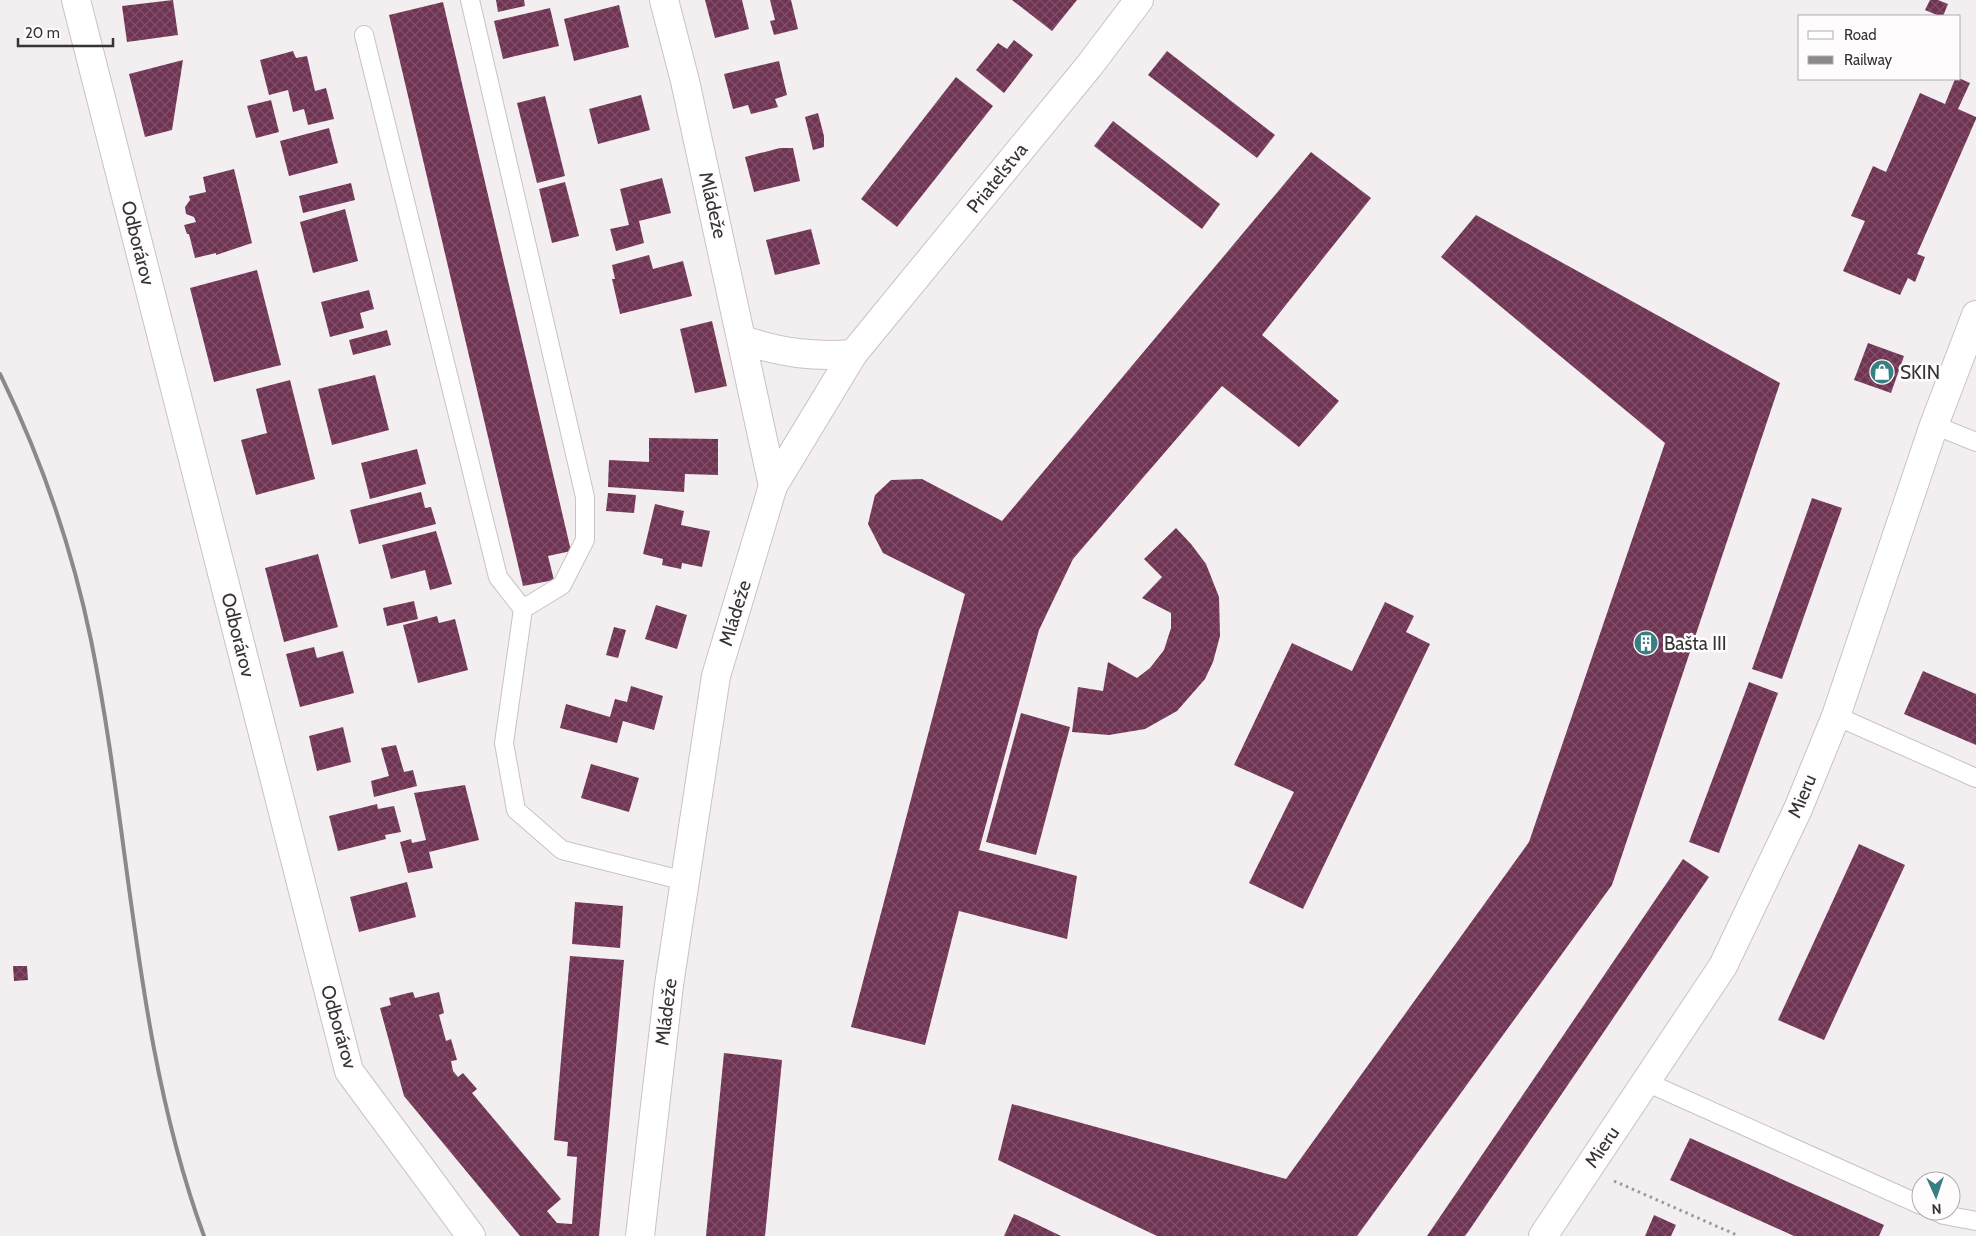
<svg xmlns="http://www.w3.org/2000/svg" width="1976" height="1236" font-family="Cabin,sans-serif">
  <defs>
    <pattern id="building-cross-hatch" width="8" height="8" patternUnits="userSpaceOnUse" patternTransform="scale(1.25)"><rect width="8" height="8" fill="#6f3353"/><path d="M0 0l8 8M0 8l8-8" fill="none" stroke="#805069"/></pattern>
  </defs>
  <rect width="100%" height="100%" fill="#f3eef0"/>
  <g fill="url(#building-cross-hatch)">
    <polygon points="173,0 178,35 127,42 122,6"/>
    <polygon points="496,0 524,0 525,6 498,12"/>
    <polygon points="705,0 742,0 749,29 715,38"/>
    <polygon points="770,0 791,0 798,29 774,35 770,21 775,20"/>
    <polygon points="1012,0 1077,0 1052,31"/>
    <polygon points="1930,0 1938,0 1948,4 1943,16 1939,16 1925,10"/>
    <polygon points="443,2 571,551 548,556 554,580 523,586 389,15"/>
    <polygon points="619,5 629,47 574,61 564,19"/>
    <polygon points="550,8 559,46 503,59 494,21"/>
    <polygon points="1014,40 1033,55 1004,93 976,70 998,43 1007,49"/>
    <polygon points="293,51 296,58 307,56 315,91 326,88 334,119 308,125 304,109 293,112 288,90 269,95 260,60"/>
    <polygon points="1167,51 1275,135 1257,158 1148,75"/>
    <polygon points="183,60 172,130 145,137 129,74"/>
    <polygon points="779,61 787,95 775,99 778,107 751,114 748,105 733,109 724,74"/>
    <polygon points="956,77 993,106 897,227 861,199"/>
    <polygon points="1955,79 1961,79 1970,83 1958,109 1976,117 1976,119 1917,254 1925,257 1915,282 1908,278 1900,295 1843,271 1865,221 1851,216 1873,166 1886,172 1920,93 1945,104"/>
    <polygon points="641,95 650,130 598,144 589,109"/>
    <polygon points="545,96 565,176 537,183 517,103"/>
    <polygon points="271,100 279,132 256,138 247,106"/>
    <polygon points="818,113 824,136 824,147 813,150 805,117"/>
    <polygon points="1113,121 1220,204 1202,229 1094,146"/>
    <polygon points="329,128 338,163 289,176 280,141"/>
    <polygon points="780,148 793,148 800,181 754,192 745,157"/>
    <polygon points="1311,152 1371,198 1262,335 1339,401 1299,447 1222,386 1073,559 1039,630 979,850 1077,876 1067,939 959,911 925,1045 851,1027 965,594 883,553 868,524 875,495 891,480 922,479 1002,521"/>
    <polygon points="234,169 252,243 216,255 216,253 195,258 189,234 187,234 184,225 196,222 194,217 186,214 185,207 190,200 189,196 206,192 203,177"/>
    <polygon points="662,178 671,213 639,221 644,243 616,251 610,229 629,225 620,189"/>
    <polygon points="565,182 579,236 552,243 539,189"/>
    <polygon points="351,183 355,200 303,213 299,196"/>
    <polygon points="345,209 358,261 313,273 300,222"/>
    <polygon points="1476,215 1780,383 1612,885 1357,1236 1157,1236 998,1160 1012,1104 1286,1179 1529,842 1665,443 1441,257"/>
    <polygon points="811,229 820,264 775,275 766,240"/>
    <polygon points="649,255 653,269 683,261 692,296 620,314 612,279 615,279 612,265"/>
    <polygon points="257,270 281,365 214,382 190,288"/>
    <polygon points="369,290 374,309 360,313 364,328 330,337 321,302"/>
    <polygon points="712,321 727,386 695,393 680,329"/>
    <polygon points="387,330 391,345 353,355 349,340"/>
    <polygon points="1868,343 1904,356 1891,393 1854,380"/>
    <polygon points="375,375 389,430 332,445 318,389"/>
    <polygon points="290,380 315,479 256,495 241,440 267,433 256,389"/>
    <polygon points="649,438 718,439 718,475 685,474 684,492 608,487 609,460 649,462"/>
    <polygon points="417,449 426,484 370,499 361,463"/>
    <polygon points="421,492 425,508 431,507 436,524 359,544 350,510"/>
    <polygon points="608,493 636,495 634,513 606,511"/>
    <polygon points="1812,498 1842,508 1782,679 1752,669"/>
    <polygon points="655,504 684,511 681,525 710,531 702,567 682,563 681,569 662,565 663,559 643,554"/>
    <polygon points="1176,528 1191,544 1206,564 1219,597 1220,636 1213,662 1205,679 1177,711 1145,729 1109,735 1072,732 1078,687 1103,691 1108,662 1137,678 1150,668 1164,650 1171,628 1171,613 1142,598 1162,577 1144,559"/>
    <polygon points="436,531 452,584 430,590 425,570 391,579 382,545"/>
    <polygon points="318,554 338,627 284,642 265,568"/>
    <polygon points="414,601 418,619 387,626 383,608"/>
    <polygon points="1385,602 1414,616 1406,632 1430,644 1303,909 1249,883 1294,792 1234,765 1292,643 1352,671"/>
    <polygon points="656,605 687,615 677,649 645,639"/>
    <polygon points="437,616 439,623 455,619 468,670 418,683 403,625"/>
    <polygon points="614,627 626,630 618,658 606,655"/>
    <polygon points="314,647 317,658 343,651 354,693 300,707 286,654"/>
    <polygon points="1923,671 1976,694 1976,745 1904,714"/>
    <polygon points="1749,682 1778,693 1719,853 1689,842"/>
    <polygon points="631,686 663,696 654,730 623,721 617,743 560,728 566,704 610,717 615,699 627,702"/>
    <polygon points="1021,713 1070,727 1036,855 986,842"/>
    <polygon points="343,727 351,762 317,771 309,736"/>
    <polygon points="396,745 404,772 413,770 417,786 374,797 371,781 389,776 381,748"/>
    <polygon points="591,764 639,778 629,812 581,798"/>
    <polygon points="465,785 479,840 429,852 433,868 408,873 400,842 411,839 412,843 426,840 414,793"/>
    <polygon points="377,804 378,809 394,806 401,832 385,835 386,839 338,851 329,816"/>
    <polygon points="1859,844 1905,865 1824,1040 1778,1020"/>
    <polygon points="1683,859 1709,877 1468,1232 1465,1236 1427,1236"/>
    <polygon points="407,882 416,917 359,932 350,897"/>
    <polygon points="575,902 623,906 620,948 572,944"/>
    <polygon points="570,956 624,960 599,1236 520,1236 404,1096 380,1008 391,1005 389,998 408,993 413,992 415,998 439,992 444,1013 439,1015 446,1041 451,1039 457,1060 451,1061 453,1071 458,1077 463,1073 477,1089 472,1093 561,1199 547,1211 557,1223 572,1224 577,1157 567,1156 568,1142 554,1140"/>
    <polygon points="13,966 27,966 28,980 14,981"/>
    <polygon points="724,1053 782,1060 765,1236 706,1236"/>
    <polygon points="1690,1138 1884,1225 1879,1236 1794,1236 1670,1180"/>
    <polygon points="1014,1214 1028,1220 1061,1236 1004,1236"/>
    <polygon points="1654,1215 1676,1225 1671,1236 1645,1236"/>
  </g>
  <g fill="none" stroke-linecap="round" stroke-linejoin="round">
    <defs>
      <g id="service">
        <polyline points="470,0 585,497 585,540 562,585 523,609"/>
        <polyline points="364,35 498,577 523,609 504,743 516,810 562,850 685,881"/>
        <polyline points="1934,425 1976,442"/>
        <polyline points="1836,716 1976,778"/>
        <polyline points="1646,1082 1921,1205"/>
        <polyline points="1935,1211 1944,1215 1976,1221"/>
      </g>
      <g id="minor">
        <polyline points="76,0 349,1071 471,1236"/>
        <path d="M743,340C782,353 812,357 853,354"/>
        <polyline points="773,486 853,354 1089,66 1139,0"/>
        <polyline points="640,1236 669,985 716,676 773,486 685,81 664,0"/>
        <polyline points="1543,1236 1723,966 1798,809 1836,716 1934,425 1976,315"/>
      </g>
    </defs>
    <use href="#service" stroke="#c8c3c6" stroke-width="20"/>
    <use href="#minor" stroke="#c8c3c6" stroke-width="30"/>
    <polyline stroke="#9d999a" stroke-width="3" stroke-dasharray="2.5 4" stroke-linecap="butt" points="1614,1181 1739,1236"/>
    <use href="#service" stroke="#fff" stroke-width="18"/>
    <use href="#minor" stroke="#fff" stroke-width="28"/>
    <path stroke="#8c898a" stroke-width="4" d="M0,374C41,458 72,548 91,640C131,838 134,1045 204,1236"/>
  </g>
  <defs>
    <symbol id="shop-disc" viewBox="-11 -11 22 22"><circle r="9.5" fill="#377f82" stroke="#fefcfd"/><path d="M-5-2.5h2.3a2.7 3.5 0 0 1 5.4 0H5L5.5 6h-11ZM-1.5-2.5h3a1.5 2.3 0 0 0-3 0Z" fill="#fff"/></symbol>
    <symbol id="building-disc" viewBox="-11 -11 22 22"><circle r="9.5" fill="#377f82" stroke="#fefcfd"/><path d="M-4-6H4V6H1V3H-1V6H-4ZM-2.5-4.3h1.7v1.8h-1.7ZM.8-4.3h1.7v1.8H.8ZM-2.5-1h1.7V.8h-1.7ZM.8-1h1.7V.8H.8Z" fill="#fff"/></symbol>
  </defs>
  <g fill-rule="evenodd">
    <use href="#shop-disc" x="1868" y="358" width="28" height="28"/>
    <use href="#building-disc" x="1632" y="629" width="28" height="28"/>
  </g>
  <g text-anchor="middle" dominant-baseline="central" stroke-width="5" stroke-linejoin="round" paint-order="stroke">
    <g font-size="19" fill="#353333" stroke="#fefcfd">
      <text transform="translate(997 178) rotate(-51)">Priateľstva</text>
      <text transform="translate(713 205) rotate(77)">Mládeže</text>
      <text transform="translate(138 243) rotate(76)">Odborárov</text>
      <text transform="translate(735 613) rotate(-73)">Mládeže</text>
      <text transform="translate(238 635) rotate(76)">Odborárov</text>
      <text transform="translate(1802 796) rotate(-67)">Mieru</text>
      <text transform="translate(666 1012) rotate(-83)">Mládeže</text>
      <text transform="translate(339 1027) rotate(74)">Odborárov</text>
      <text transform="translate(1602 1147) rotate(-56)">Mieru</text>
    </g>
    <g font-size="19" fill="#353333" stroke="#fefcfd" text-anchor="start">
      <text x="1900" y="372">SKIN</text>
      <text x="1664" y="643">Bašta III</text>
    </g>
  </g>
  <rect x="1798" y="15" width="162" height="65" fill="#fefcfd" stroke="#aeacac"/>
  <rect x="1808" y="31" width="25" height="8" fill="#ffffff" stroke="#aeacac"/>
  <text x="1844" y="40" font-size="15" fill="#353333">Road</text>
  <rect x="1808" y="56" width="25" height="8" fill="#8c898a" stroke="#aeacac"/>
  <text x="1844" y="65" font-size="15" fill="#353333">Railway</text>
  <g transform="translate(1936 1196) rotate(177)"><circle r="24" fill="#fefcfd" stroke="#aeacac"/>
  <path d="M0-4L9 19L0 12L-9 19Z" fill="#377f82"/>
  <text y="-8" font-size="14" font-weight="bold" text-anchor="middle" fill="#353333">N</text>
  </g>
  <path d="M18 38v8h95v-8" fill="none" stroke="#353333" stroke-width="2.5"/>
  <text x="25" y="38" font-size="15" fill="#353333" stroke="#fefcfd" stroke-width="4" paint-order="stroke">20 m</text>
</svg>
